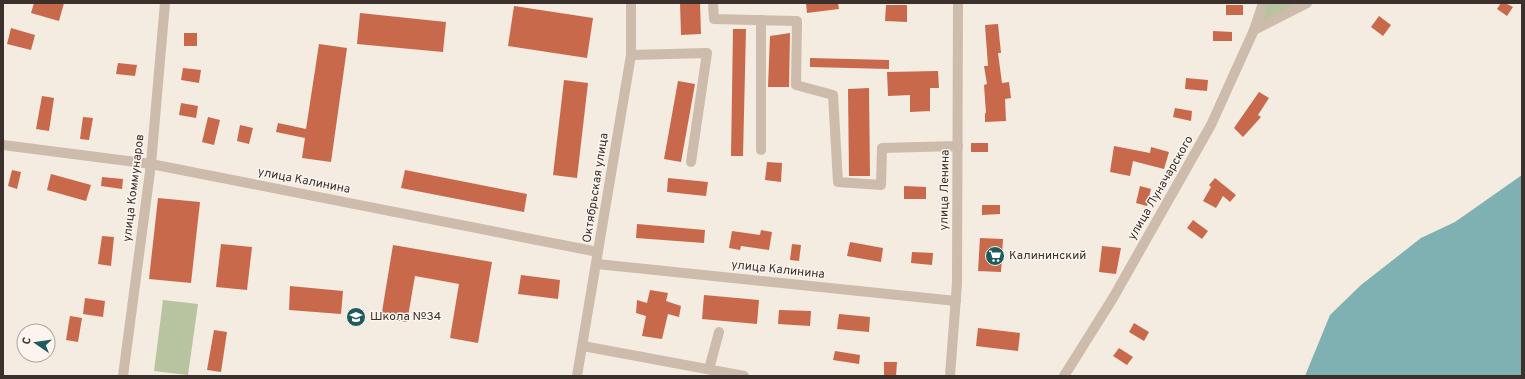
<svg xmlns="http://www.w3.org/2000/svg" width="1525" height="379" font-family="Overpass,sans-serif">
  <rect width="100%" height="100%" fill="#f4ebe1"/>
  <g fill="#b8c4a0">
    <polygon points="1263,3 1307,3 1254,30"/>
    <polygon points="163,300 198,304 188,375 154,371"/>
  </g>
  <polygon fill="#7fb0b2" points="1522,175 1522,376 1305,376 1330,315 1361,285 1421,238 1455,222"/>
  <g fill="#c8694b">
    <polygon points="34,3 64,3 59,21 31,13"/>
    <polygon points="680,3 700,3 701,34 681,35"/>
    <polygon points="806,3 838,3 839,9 807,13"/>
    <polygon points="1501,3 1505,3 1513,7 1507,16 1497,9"/>
    <polygon points="886,5 907,5 907,22 885,21"/>
    <rect x="1226" y="5" width="17" height="10"/>
    <polygon points="514,6 593,18 587,58 508,46"/>
    <polygon points="360,13 446,22 443,52 357,44"/>
    <polygon points="1379,16 1391,25 1383,36 1371,27"/>
    <polygon points="998,24 1001,53 998,53 1002,83 1009,82 1011,98 1005,99 1006,121 985,122 985,113 986,113 984,85 987,84 984,66 988,66 985,25"/>
    <polygon points="11,28 35,35 31,50 7,44"/>
    <polygon points="733,29 746,29 743,156 731,156"/>
    <polygon points="1213,31 1232,32 1232,41 1213,41"/>
    <rect x="184" y="33" width="13" height="13"/>
    <polygon points="790,33 789,87 768,87 770,36"/>
    <polygon points="319,44 347,48 331,162 302,158 305,138 276,132 278,123 306,129"/>
    <polygon points="810,58 889,60 889,69 810,67"/>
    <polygon points="118,63 137,65 135,76 116,74"/>
    <polygon points="183,68 201,70 199,83 181,80"/>
    <polygon points="938,71 939,88 930,88 930,111 910,112 910,95 888,96 887,72"/>
    <polygon points="1186,78 1208,80 1207,91 1185,89"/>
    <polygon points="564,80 588,83 577,178 553,175"/>
    <polygon points="678,81 695,84 681,162 664,159"/>
    <polygon points="869,88 870,176 849,176 848,89"/>
    <polygon points="1259,92 1269,98 1258,115 1261,117 1243,137 1234,128"/>
    <polygon points="42,96 54,98 49,131 36,129"/>
    <polygon points="181,103 198,106 196,118 179,115"/>
    <polygon points="1175,108 1192,111 1191,121 1173,117"/>
    <polygon points="83,117 93,118 89,140 80,139"/>
    <polygon points="208,117 220,120 214,145 202,142"/>
    <polygon points="240,125 253,128 249,144 237,141"/>
    <rect x="971" y="143" width="17" height="9"/>
    <polygon points="1114,146 1150,153 1151,147 1169,152 1164,169 1133,161 1130,176 1110,172"/>
    <polygon points="767,162 782,163 781,182 765,180"/>
    <polygon points="12,170 21,172 17,189 8,186"/>
    <polygon points="405,170 527,194 524,212 401,188"/>
    <polygon points="51,174 91,185 86,201 47,190"/>
    <polygon points="102,177 123,179 122,189 101,186"/>
    <polygon points="668,178 708,182 706,196 667,192"/>
    <polygon points="1215,178 1236,195 1230,202 1223,196 1216,208 1203,201 1211,187 1209,185"/>
    <polygon points="904,186 926,187 926,199 904,199"/>
    <polygon points="1140,186 1151,189 1147,206 1136,203"/>
    <polygon points="158,198 200,202 191,283 149,279"/>
    <polygon points="982,205 1000,205 1000,214 982,215"/>
    <polygon points="1193,220 1208,231 1202,239 1187,228"/>
    <polygon points="637,224 705,230 704,243 636,238"/>
    <polygon points="761,230 772,232 769,250 741,246 740,250 729,248 732,231 760,235"/>
    <polygon points="102,236 114,237 111,266 98,264"/>
    <polygon points="980,238 1003,239 1001,272 978,271"/>
    <polygon points="850,242 883,248 881,262 847,256"/>
    <polygon points="221,244 252,247 247,290 216,287"/>
    <polygon points="792,244 801,245 799,261 790,260"/>
    <polygon points="393,245 492,262 478,343 450,338 459,284 415,276 407,322 381,318"/>
    <polygon points="1102,246 1121,248 1116,274 1099,272"/>
    <polygon points="912,252 933,253 932,265 911,263"/>
    <polygon points="521,275 560,280 558,299 518,294"/>
    <polygon points="290,286 343,291 341,314 289,310"/>
    <polygon points="650,290 668,293 666,301 681,306 679,317 668,314 662,339 642,336 646,316 636,313 637,300 647,303"/>
    <polygon points="704,295 759,300 757,324 702,319"/>
    <polygon points="85,298 105,301 103,317 83,314"/>
    <polygon points="779,310 811,311 810,326 778,324"/>
    <polygon points="839,314 870,317 869,332 837,329"/>
    <polygon points="70,316 82,318 78,342 66,340"/>
    <polygon points="1134,323 1149,332 1144,341 1129,332"/>
    <polygon points="978,328 1020,333 1018,351 976,346"/>
    <polygon points="214,330 227,332 221,372 207,370"/>
    <polygon points="1119,348 1133,357 1127,365 1113,356"/>
    <polygon points="835,351 860,355 859,364 833,360"/>
    <polygon points="884,362 897,362 896,376 884,376"/>
  </g>
  <g fill="none" stroke-linecap="round" stroke-linejoin="round">
    <g stroke="#cdbbac" stroke-width="10">
      <polyline points="713,3 714,19 797,21 796,85 833,95 838,182 881,185 882,148 958,146"/>
      <polyline points="761,20 761,150"/>
      <polyline points="1254,30 1307,3"/>
      <polyline points="631,55 707,53 691,162"/>
      <polyline points="3,145 151,164 598,252"/>
      <polyline points="597,264 956,301"/>
      <polyline points="583,346 744,376"/>
      <polyline points="709,369 719,332"/>
      <polyline points="123,376 151,164 165,3"/>
      <polyline points="577,376 631,55 631,3"/>
      <polyline points="950,376 957,283 958,3"/>
      <polyline points="1064,376 1113,298 1211,125 1254,30 1263,3"/>
    </g>
  </g>
  <defs>
    <symbol id="supermarket-disc" viewBox="-11 -11 22 22"><circle r="9.5" fill="#1f5a5e" stroke="#fbf5ee"/><path d="M-6-5.5h2.5l.6 2H6L4.5 2H-2.5L-4.4-4H-6ZM-1.5 3.2a1.3 1.3 0 1 0 .1 0ZM3 3.2a1.3 1.3 0 1 0 .1 0Z" fill="#fff"/></symbol>
    <symbol id="school-disc" viewBox="-11 -11 22 22"><circle r="9.5" fill="#1f5a5e" stroke="#fbf5ee"/><path d="M0-5L7-2L0 1L-7-2ZM-4 1L0 2.5L4 1V4Q0 6-4 4Z" fill="#fff"/></symbol>
  </defs>
  <g fill-rule="evenodd">
    <use href="#supermarket-disc" x="984" y="245" width="22" height="22"/>
    <use href="#school-disc" x="345" y="306" width="22" height="22"/>
  </g>
  <g text-anchor="middle" dominant-baseline="central" stroke-width="3" stroke-linejoin="round" paint-order="stroke">
    <g font-size="12" fill="#3b302b" stroke="#fbf5ee">
      <text transform="translate(304 181) rotate(11)">улица Калинина</text>
      <text transform="translate(134 188) rotate(-83)">улица Коммунаров</text>
      <text transform="translate(596 188) rotate(-81)">Октябрьская улица</text>
      <text transform="translate(1161 188) rotate(-60)">улица Луначарского</text>
      <text transform="translate(945 190) rotate(-89)">улица Ленина</text>
      <text transform="translate(778 270) rotate(6)">улица Калинина</text>
    </g>
    <g font-size="12" fill="#3b302b" stroke="#fbf5ee" text-anchor="start">
      <text x="1009" y="256">Калининский</text>
      <text x="370" y="317">Школа №34</text>
    </g>
  </g>
  <rect width="1525" height="379" fill="none" stroke="#3b302b" stroke-width="8"/>
  <g transform="translate(36 343) rotate(283)"><circle r="19" fill="#fbf5ee" stroke="#aea6a0"/>
  <path d="M0-3L7 15L0 10L-7 15Z" fill="#1f5a5e"/>
  <text y="-6" font-size="11" font-weight="bold" text-anchor="middle" fill="#3b302b">С</text>
  </g>
</svg>
